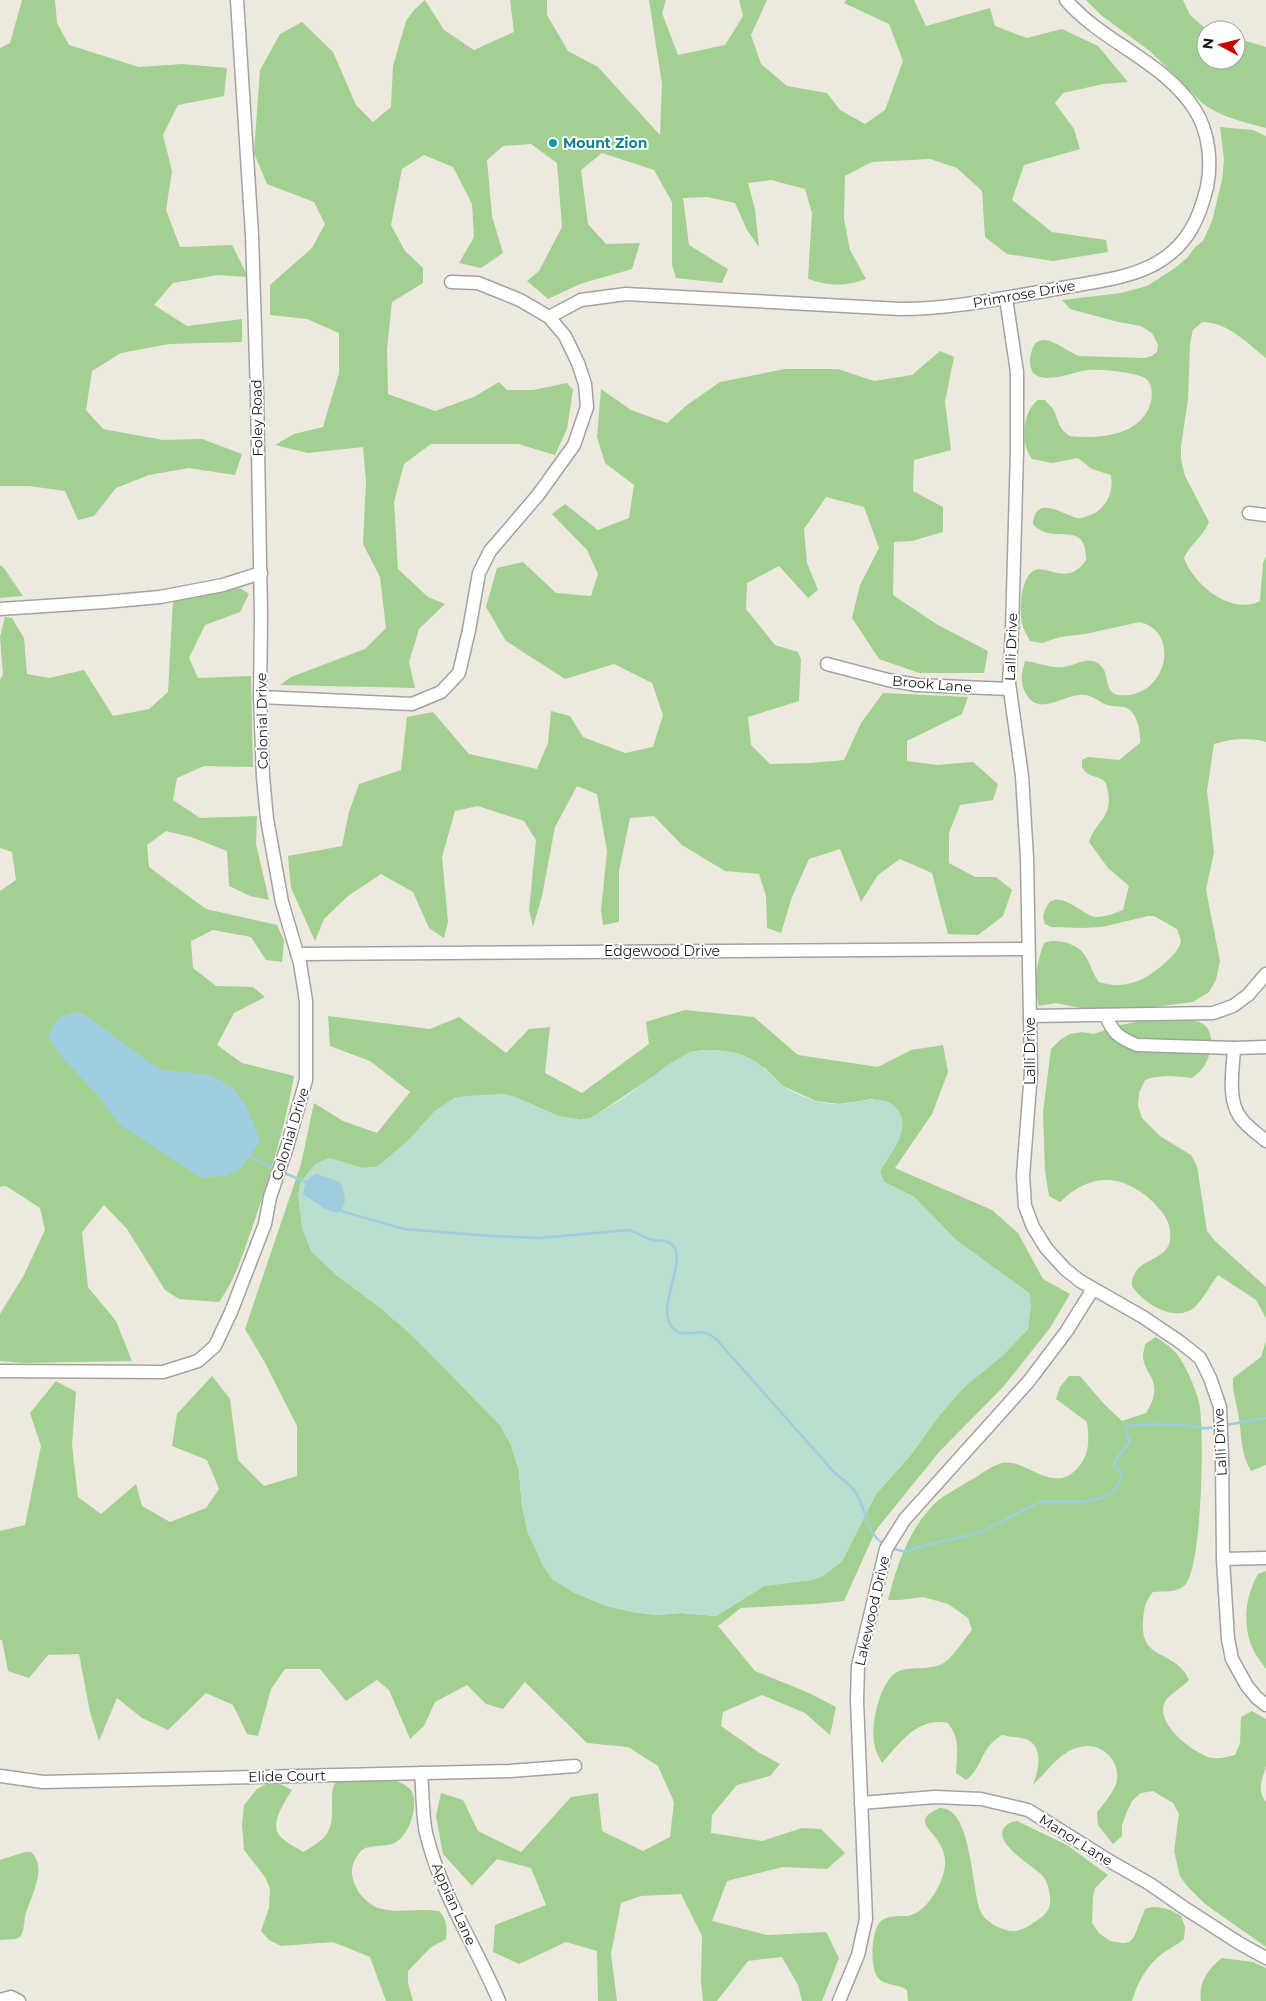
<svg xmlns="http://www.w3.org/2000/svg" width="1266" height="2001" font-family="Montserrat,sans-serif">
  <rect width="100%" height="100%" fill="#ede9df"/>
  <g fill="#a2d091" fill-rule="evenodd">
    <polygon points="22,0 55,0 57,23 69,45 139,67 182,64 227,68 224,96 178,105 163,135 172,171 166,210 180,247 232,245 248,277 218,275 173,283 154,305 187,326 242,319 242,342 169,344 121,353 92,371 86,410 103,429 163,440 202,439 242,454 235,475 189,468 149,475 116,488 94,516 78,520 65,491 29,486 0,486 0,48 10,43"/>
    <path d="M425,0L444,30L474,50L514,32L510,0H547V15L568,51L598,67L660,135L662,84L649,0H666L662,13L678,55L725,45L743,16L739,0H767L751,35L761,64L787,86L827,93L840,110L865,124L885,110L903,61L889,24L844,3L846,0H914L926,26L990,8L995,26L1027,38L1062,29L1098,46L1128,82L1103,84L1063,93L1055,103L1074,129L1080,149L1024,165L1012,200L1052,232L1106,240L1108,252L1053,261L1007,254L985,237L982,191L957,168L930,159L872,162L845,176L844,219L850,250L866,279C843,287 831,286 808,279L812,213L805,189L771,180L748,183L755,209L759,247L747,230L735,203L707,197L683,198L689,245L728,269L722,283L676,278L672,265V202L654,170L602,153L581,170L588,224L606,244L640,243L632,269L580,284L548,299L527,281L539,271L562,227L557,163L531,144L503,146L487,160L492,216L503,253L481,268L459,263L474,237L472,204L453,167L424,155L402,169L391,225L405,251L423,268V283L392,302L387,349L388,394L435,411L474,397L499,382L507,390H533L567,383L573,390L567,429L555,455L518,444H431L404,464L394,502L398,569L428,597L445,604L419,629L409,662L415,688L280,685L291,677L365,649L386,628L380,577L363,544L366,482L363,447L308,453L275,445L294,434L323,427L339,373V333L307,319L270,315V285L312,248L325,224L314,202L267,184L254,153L260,70L280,34L302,22L333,52L356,105L373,122L391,107L393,66L406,21L414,10Z"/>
    <path d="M1086,0H1183L1190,15L1207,30L1206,60H1236V38L1266,47V128C1244,122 1220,117 1202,103L1151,52L1101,15Z"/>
    <path d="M1220,127L1253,130L1266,136V358C1247,343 1228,322 1202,322L1193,330L1190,343L1188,400L1181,446V460L1185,476L1209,522C1203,537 1190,544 1184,558C1193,584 1231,616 1260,601L1263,563L1266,556V742C1248,737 1232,739 1214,744L1207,791L1214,852L1206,890L1220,961L1216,980L1209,992L1193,1002L1137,1009L1081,1008L1056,1003L1039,1006C1034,985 1036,963 1044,943C1056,938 1076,943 1084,954C1090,962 1092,973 1099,982C1126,991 1148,979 1167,961C1174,954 1179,950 1181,941L1177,929L1154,916H1148L1102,927L1082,928L1051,927L1045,924L1043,917C1051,878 1082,916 1096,917C1106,917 1115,913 1123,910L1129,886L1108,868L1089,842C1095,822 1113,817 1108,792C1107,788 1107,784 1104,781C1096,774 1089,779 1082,767V760L1088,757L1119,760L1140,743C1141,732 1137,710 1124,707C1118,706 1112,707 1105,704C1096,700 1092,694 1081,695C1062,695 1040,717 1026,694C1020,683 1021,674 1025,661C1036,662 1053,669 1063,667C1075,666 1088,655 1099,664C1113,674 1099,699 1129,695C1167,691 1180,632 1140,622L1085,634L1060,637L1042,643L1030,641C1027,635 1023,629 1022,623C1019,610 1021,579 1033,571C1046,563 1068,588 1086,560C1087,517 1052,547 1033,524C1035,494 1062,514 1077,518C1080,519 1085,517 1088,516C1106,510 1114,493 1111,475L1092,469L1078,458L1052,463L1032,459C1020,444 1022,412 1038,400H1045C1047,403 1051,406 1053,409C1059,420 1057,428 1070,436C1096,439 1134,437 1148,410C1153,401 1154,384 1145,378C1133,372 1101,369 1088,370C1074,372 1061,378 1047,378C1041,378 1037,376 1033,373C1029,365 1029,359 1032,350C1040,326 1066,352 1079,356L1145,358L1152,356L1157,352L1158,345L1152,333L1141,326L1118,322L1070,309L1062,300L1121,293L1147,286L1175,268L1187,258L1195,247L1203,241L1212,221L1222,180L1224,160Z"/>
    <polygon points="940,351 954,357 945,402 951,450 914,460 913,491 943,507 943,532 912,541 894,542 893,595 938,625 988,651 984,673 919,673 879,659 852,618 860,585 879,548 864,507 826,497 804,529 807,563 818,590 808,598 779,566 747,583 746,609 775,645 798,652 801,659 799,701 748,717 751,745 770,764 810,763 844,760 861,723 883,693 968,697 962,714 907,741 907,761 937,765 973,762 998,784 993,800 960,805 949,833 949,863 975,877 996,877 1012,890 1003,916 978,935 948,934 932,873 900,859 878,875 861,902 840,849 809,859 792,897 781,933 767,928 766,896 759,874 725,871 682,845 654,816 630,818 619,871 619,922 603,925 601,910 607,851 597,794 577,786 555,827 542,896 533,927 529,910 536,840 524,821 478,806 455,811 442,857 448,922 444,938 429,928 413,892 381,874 348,896 324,919 315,941 291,888 288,856 342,846 349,812 359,784 401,770 407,717 433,712 469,754 537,769 548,743 551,711 570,716 583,737 625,753 653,747 663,715 652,683 614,664 565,679 506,641 486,607 497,568 523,562 556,593 591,596 598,574 587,550 552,514 565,504 598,530 629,518 634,485 605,463 597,437 601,389 631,410 667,423 687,405 720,382 785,369 838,369 874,381 912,375"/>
    <polygon points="0,565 4,568 23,596 0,598"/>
    <path d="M240,588L249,594L240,612L205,625L189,658L198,678L251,676L253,767L204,766L177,778L173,800L200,818L257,816L256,844L269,900L250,896L229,886L227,851L191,837L166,831L147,845L149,867L206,909L277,925L284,940L282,962L266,960L251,937L213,930L191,941L193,968L216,986L253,987L265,997L234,1013L217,1045L242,1063L294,1076C285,1128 269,1179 252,1228C242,1256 236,1278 219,1302L179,1299L165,1290L127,1229L104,1205L82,1232L88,1287L116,1321L132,1361L23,1363L0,1361V1314L24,1275L45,1230L40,1208L6,1186L0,1187V891L16,880L12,852L0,848V680L3,675L0,637L5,617L12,618L24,638L27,674L49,678L84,670L113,716L149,709L168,692L173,600Z"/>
    <path d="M685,1010L754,1017L798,1055L878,1067L911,1050L943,1045L948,1072L932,1114L895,1168L992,1210L1018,1233L1043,1279L1070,1294L1050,1328L1003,1387L939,1452L876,1530L844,1601L815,1604L741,1608L718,1626L755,1671L809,1693L836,1707L830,1735L805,1713L762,1695L723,1712L721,1726L758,1752L780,1764L770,1776L737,1785L712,1815L711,1833L762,1841L802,1828L821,1829L845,1853L827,1869L783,1867L727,1881L712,1921L767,1935L826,1932L839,1958L822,2001H802L798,1985L782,1957L748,1961L717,2001H703L701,1982L702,1936L681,1894L641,1896L621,1903L611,1954L617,2001H598L597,1951L566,1942L519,1964L493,1952L495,1925L546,1905L531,1868L497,1859L472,1886L443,1854L436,1816L441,1793L463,1800L478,1831L521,1852L535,1837L571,1797L598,1793L602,1831L643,1851L670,1837L674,1802L658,1766L628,1747L587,1743L525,1682L503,1709L486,1704L467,1685L435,1702L424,1726L410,1739L389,1690L377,1680L346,1701L320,1669H285L271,1689L258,1736L247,1734L233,1705L206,1693L168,1730L142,1718L117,1698L99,1741L90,1712L79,1654L48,1655L29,1678L8,1671L2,1640H0V1531L25,1525L41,1446L30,1413L56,1381L76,1392L72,1445L78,1497L101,1514L136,1484L142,1506L170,1522L206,1508L219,1489L207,1460L172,1446L177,1414L212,1376L230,1399L238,1460L264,1486L297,1476V1426L264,1361L245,1329L301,1164L314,1103L343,1121L377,1133L410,1092L370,1061L330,1046L328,1016L430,1029L459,1017L506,1053L529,1029L550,1027L545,1073L582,1093L649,1044L646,1022ZM704,1050H718L765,1068L783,1086L816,1101L839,1104L873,1099L899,1140L880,1171L884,1182L914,1197L956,1240L1030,1294L1028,1329L1003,1355L964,1387L938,1417L910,1456L876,1494L842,1561L823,1576L811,1580L764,1586L716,1616L681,1613L657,1615L632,1612L607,1606L573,1592L552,1579L528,1533L522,1506L519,1471L511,1445L500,1425L413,1336L378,1306L335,1274L329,1158L362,1168L377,1167L409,1140L435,1111L502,1094L515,1097L558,1116L581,1120L591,1118L690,1052Z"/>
    <path d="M1163,1019C1172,1020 1191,1019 1199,1022C1218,1029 1212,1058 1201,1070C1199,1073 1195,1075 1192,1078C1175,1076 1161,1074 1145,1080L1139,1093L1138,1106L1142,1118L1160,1136L1191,1155L1197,1166L1207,1231L1215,1241L1266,1287V1318L1256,1300L1218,1275C1210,1285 1204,1298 1195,1307C1175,1324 1143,1303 1132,1286C1132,1283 1132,1278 1134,1275C1143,1255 1174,1262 1170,1230C1169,1219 1159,1208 1152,1201C1121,1173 1090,1173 1060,1202L1049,1196L1045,1171L1043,1112L1051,1049L1060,1040L1070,1034L1082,1032L1094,1034L1116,1026L1140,1021Z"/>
    <path d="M1156,1337C1163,1342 1171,1347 1176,1353C1185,1364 1196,1389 1199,1402C1205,1427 1202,1569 1185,1585C1177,1593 1164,1591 1153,1592C1145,1602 1144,1608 1143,1620C1140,1657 1165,1650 1183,1670C1186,1673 1187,1677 1189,1680C1182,1688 1167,1695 1164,1704C1157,1725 1191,1751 1208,1757C1217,1760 1226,1757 1235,1755L1240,1743L1241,1717L1252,1711L1266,1719C1266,1730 1266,1756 1266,1766C1263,1778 1256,1789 1266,1802V1947L1205,1904L1187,1886L1180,1876L1174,1851L1179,1814L1173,1803L1153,1791L1141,1793L1132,1801L1126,1814L1122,1825V1836L1113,1844L1098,1825L1097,1812C1103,1805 1116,1789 1117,1780C1120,1759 1100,1742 1080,1747C1060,1751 1047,1772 1033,1785C1038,1771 1045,1747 1026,1739C1019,1737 1009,1737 1002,1735C978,1750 984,1767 966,1780L956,1773C957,1752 961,1741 948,1723C917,1717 901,1742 882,1763C878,1756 875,1750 874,1742C871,1724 880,1681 897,1672C910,1665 930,1672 945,1662C954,1656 964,1639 972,1630L968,1618L948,1604L923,1597L900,1600H888C897,1565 908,1531 934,1504C944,1495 958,1488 969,1481C979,1476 989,1467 999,1464C1025,1454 1054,1500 1080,1465C1090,1452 1089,1438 1087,1422L1056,1399L1060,1387L1069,1376H1080L1104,1404L1122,1421L1146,1413C1154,1401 1158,1388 1150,1375C1147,1369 1143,1363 1143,1356C1143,1352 1145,1347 1145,1344Z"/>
    <path d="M1266,1341V1465L1251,1471C1240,1453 1242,1433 1238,1413C1236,1400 1232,1390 1233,1378L1261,1357Z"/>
    <path d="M1266,1571V1669C1262,1663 1256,1656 1253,1649C1242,1625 1245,1597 1258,1574Z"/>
    <path d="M374,1775C385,1778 401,1780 410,1789C421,1802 409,1839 392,1844C382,1847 367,1844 360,1852C350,1864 350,1875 356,1887C359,1895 370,1905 378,1908C398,1914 419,1908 439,1911C447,1919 447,1928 446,1939L430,1948L408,1971V1983L413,2001H386L370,1957L333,1942L281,1946L269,1940L261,1931L269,1908L270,1889L265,1877L244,1850L242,1825L244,1805L257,1789L268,1783L280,1784L292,1790C286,1800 271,1821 278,1833C282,1841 296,1847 303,1852C329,1837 333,1832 332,1802C332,1794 332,1789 335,1783L362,1776Z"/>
    <path d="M939,1808C973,1806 971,1891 981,1912C986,1923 1004,1932 1016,1931C1026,1929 1035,1922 1043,1916C1049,1911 1051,1904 1050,1896C1049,1888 1047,1881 1042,1875C1033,1866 993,1843 1004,1828C1008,1823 1011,1822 1017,1821L1067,1845L1108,1875L1095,1888L1093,1897L1092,1923L1099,1933L1110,1941L1123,1943L1129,1942L1134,1937L1145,1909C1157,1904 1170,1909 1181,1916L1185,1927L1184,1939C1176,1946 1166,1950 1158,1957C1145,1969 1137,1984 1132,2001H908L907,1990C899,1984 887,1986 879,1979C869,1969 871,1930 881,1921C889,1915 898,1916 907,1916C924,1914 937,1892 942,1878C955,1843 923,1832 925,1820C926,1814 934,1811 939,1808Z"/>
    <path d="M25,1852H31C49,1868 29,1899 25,1917C24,1924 24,1929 21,1936L16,1939L0,1940V1860Z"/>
    <path d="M1222,1958L1253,1962L1266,1968V2001H1201C1198,1983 1208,1969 1222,1958Z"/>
  </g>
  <path fill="#bbddce" d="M704,1050C716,1050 734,1050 745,1056C760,1062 770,1074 781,1084C789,1091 805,1098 816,1101C822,1103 832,1104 838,1104C858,1104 891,1089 901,1116C908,1134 889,1156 880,1171L884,1182L914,1197L956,1240L1030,1294L1031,1305L1028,1329L1003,1355L964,1387L938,1417L910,1456L876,1494L842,1561L823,1576L811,1580L764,1586L716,1616L681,1613L657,1615L632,1612L607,1606L573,1592L552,1579L543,1566L528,1533L522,1506L519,1471L511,1445L500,1425L413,1336L378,1306L335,1274L311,1251L302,1228L298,1196L300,1183L315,1164L329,1158L362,1168L377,1167L409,1140L435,1111L454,1098L465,1096L502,1094L515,1097L558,1116L581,1120L591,1118L628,1095L669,1064L690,1052Z"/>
  <g fill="#9ccedf">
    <polygon points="72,1012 84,1014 153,1065 163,1070 212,1075 234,1089 247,1107 260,1141 240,1169 225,1176 201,1178 120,1125 99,1097 62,1057 48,1036 60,1017"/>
    <path d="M317,1174L340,1182C345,1192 349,1206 337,1213L325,1209L303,1194C305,1185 306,1177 317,1174Z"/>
  </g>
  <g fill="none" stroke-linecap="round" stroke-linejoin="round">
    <g stroke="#9ccedf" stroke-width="2.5">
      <polyline points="249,1156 275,1169"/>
      <polyline points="282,1172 306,1182"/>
      <path d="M341,1211L404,1229L491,1236L540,1238L628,1230C637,1232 643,1237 652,1240C657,1241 663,1240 668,1242C695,1253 649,1312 676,1331C686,1337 696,1330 706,1333C710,1334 713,1337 716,1339L833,1471C840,1478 850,1484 856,1493C867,1510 865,1533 884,1544"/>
      <polyline points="1226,1425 1266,1418"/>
      <path d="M891,1548L905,1552L915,1548L982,1532L1039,1502H1083L1100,1498L1111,1494L1119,1484L1122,1473L1120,1471L1114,1467C1114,1456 1125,1451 1130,1441L1126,1435V1429L1129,1426C1138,1423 1181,1425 1193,1426C1203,1428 1204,1430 1216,1426"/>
    </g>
    <defs>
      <g id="minor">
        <polyline points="1006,298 1017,372 1017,451 1012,630 1009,683 1022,776 1027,858 1031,1072 1023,1176 1025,1206 1033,1227 1046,1248 1065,1269 1080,1281 1143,1317 1180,1342 1200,1358 1210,1378 1220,1407 1222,1457 1223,1559 1228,1639 1232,1659 1247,1686 1257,1698 1266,1705"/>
        <path d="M549,317L581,300L626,294L900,309C954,309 1008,297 1061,288C1093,282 1136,278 1163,259C1189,242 1200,216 1207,187C1212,162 1209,132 1195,110C1164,61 1103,43 1066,0"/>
        <polyline points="1249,513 1266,515"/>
        <polyline points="0,609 105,602 160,597 223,585 261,573"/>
        <polyline points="827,664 888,680 917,685 1009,689"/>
        <polyline points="260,697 412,704 441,692 459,673 469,630 479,573 490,551 538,495 574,445 587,407 585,384 578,363 565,336 549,317 520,300 478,283 451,282"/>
        <polyline points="297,954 1028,949"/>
        <path d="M1105,1015C1114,1033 1117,1037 1137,1045L1234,1048L1266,1047"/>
        <polyline points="1030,1016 1213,1013 1233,1006 1248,995 1266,974"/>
        <path d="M1234,1048C1233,1069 1227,1099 1240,1117C1246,1126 1258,1134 1266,1141"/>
        <polyline points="0,1371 163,1372 198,1361 215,1346 231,1312 265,1224 270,1197 287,1147 306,1080 306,1001 300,963 282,902 267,819 263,777 260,697 261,616 257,394 252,235 237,0"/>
        <polyline points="1223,1559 1266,1558"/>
        <path d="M421,1773C423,1792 422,1814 426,1833C441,1895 475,1944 499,2001"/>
        <polyline points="0,1776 43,1782 510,1771 575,1766"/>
        <polyline points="861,1803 935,1797 981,1799 1028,1810 1113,1863 1150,1884 1183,1907 1239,1943 1266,1958"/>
        <polyline points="0,2000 11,1997 19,2001"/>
        <polyline points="839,2001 858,1955 866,1919 857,1701 858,1666 886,1549 905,1519 1029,1381 1066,1332 1093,1289"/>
      </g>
    </defs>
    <use href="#minor" stroke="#a2a2a2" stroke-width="15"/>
    <use href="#minor" stroke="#fff" stroke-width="12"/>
  </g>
  <circle fill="#0f9aa8" stroke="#fff" stroke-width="2" cx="553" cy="143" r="5"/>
  <g text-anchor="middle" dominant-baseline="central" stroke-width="4" stroke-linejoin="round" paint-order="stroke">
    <g font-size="14" font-weight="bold" fill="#0d838f" stroke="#fff" text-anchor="start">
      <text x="563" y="143">Mount Zion</text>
    </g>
    <g font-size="14" fill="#1b1b1b" stroke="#fff">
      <text transform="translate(1024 294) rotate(-10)">Primrose Drive</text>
      <text transform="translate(257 418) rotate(-91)">Foley Road</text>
      <text transform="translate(1011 647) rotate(-88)">Lalli Drive</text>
      <text transform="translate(932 684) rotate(5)">Brook Lane</text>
      <text transform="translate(262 721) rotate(-91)">Colonial Drive</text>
      <text x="662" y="951">Edgewood Drive</text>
      <text transform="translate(1030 1051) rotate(-90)">Lalli Drive</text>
      <text transform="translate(290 1134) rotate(-73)">Colonial Drive</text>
      <text transform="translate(1220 1442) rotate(-93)">Lalli Drive</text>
      <text transform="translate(872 1611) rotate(-77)">Lakewood Drive</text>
      <text transform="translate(287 1776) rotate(-1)">Elide Court</text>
      <text transform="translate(1076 1840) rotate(32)">Manor Lane</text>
      <text transform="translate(454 1904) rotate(66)">Appian Lane</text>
    </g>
  </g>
  <g transform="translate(1221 45) rotate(277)"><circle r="24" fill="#ffffff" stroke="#a4a4a4"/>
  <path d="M0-4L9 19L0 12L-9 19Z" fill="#c50400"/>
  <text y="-8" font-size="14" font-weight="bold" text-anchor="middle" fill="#1b1b1b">N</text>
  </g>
</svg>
